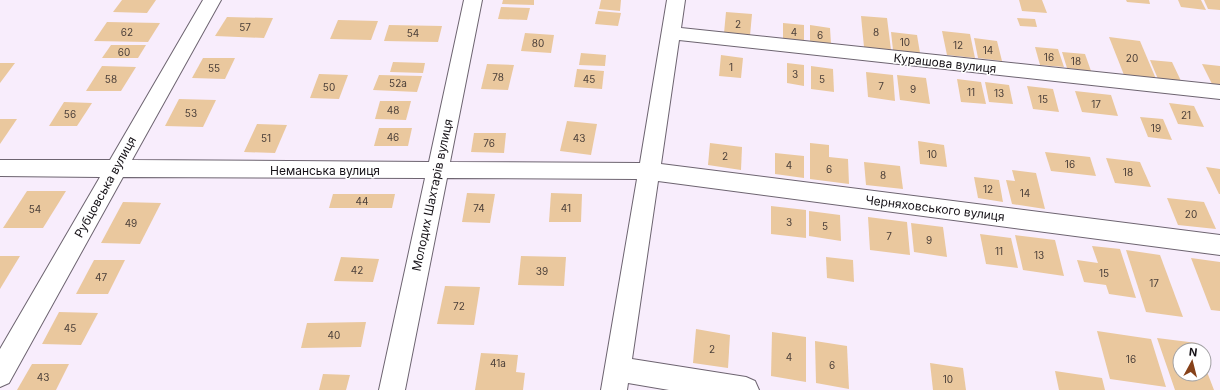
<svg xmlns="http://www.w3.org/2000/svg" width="1220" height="390" font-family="Inter,sans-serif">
  <rect width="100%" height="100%" fill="#f8edfc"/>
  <g fill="#eac89e">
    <polygon points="122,0 156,0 147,13 113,12"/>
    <polygon points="503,0 534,0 534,5 502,4"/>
    <polygon points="601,0 621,0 620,11 599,9"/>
    <polygon points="1019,0 1042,0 1047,13 1022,11"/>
    <polygon points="1126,0 1149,0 1150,4 1127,2"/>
    <polygon points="1178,0 1201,0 1206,10 1181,7"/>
    <polygon points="1204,0 1220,0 1220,10 1208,9"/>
    <polygon points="501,7 530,8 527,20 498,19"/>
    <polygon points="598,11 621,13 618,26 595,24"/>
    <polygon points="726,12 752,14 750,36 724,33"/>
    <polygon points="861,16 887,18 891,50 864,47"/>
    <polygon points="227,17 273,18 264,38 215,36"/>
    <polygon points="1017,18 1035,19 1037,27 1020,26"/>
    <polygon points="338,20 378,21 371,40 330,39"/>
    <polygon points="107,22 160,23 148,42 94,41"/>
    <polygon points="783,23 804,25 804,41 783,39"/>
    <polygon points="389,25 442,26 438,42 384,41"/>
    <polygon points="810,25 830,28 831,44 810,41"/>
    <polygon points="942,31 970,34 975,58 947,55"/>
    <polygon points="891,32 917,35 920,53 893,50"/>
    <polygon points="525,33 554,35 551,53 521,51"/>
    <polygon points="1109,37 1140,41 1156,79 1124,75"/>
    <polygon points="974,38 997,41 1002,61 978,58"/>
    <polygon points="111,45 146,45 138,58 102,58"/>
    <polygon points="1035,47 1058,49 1064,67 1040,65"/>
    <polygon points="1062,52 1085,54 1091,71 1067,68"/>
    <polygon points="581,53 606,55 605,66 579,65"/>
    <polygon points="721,55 743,58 741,78 719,76"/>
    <polygon points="203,58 235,58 225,79 192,78"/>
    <polygon points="1150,60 1172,62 1181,81 1158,79"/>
    <polygon points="393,62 425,63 423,73 390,72"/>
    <polygon points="0,63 15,63 0,83"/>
    <polygon points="787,63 804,65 804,86 787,83"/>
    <polygon points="487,64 514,65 508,90 481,89"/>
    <polygon points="1202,64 1220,66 1220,85 1212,84"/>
    <polygon points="102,66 136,67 121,91 86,91"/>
    <polygon points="811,66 833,69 834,92 811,89"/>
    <polygon points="577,69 604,71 602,89 574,87"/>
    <polygon points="866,72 893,75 895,101 868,97"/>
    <polygon points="319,74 348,75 339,99 310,98"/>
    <polygon points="379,75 422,76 417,92 373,90"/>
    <polygon points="897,75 926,78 930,104 900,100"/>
    <polygon points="957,79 981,82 986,104 961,102"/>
    <polygon points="985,82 1009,85 1013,104 989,102"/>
    <polygon points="1027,86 1053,89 1059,112 1033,109"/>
    <polygon points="1075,91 1111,95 1118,116 1082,112"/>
    <polygon points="179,99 216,100 203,127 165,126"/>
    <polygon points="380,101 411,101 406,120 375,119"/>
    <polygon points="64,102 92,103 77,126 49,126"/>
    <polygon points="1169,103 1194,106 1204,127 1178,124"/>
    <polygon points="1140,117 1163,119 1172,140 1148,137"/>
    <polygon points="0,119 17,119 0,144"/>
    <polygon points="567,121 597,124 591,155 560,151"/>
    <polygon points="257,124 287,125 275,153 244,152"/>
    <polygon points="379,128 412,128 408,146 374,146"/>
    <polygon points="474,133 506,133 504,153 471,152"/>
    <polygon points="918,141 944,145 947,167 920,164"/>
    <polygon points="710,143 742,147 741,170 708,165"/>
    <polygon points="810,143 829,145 829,157 848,159 849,184 810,179"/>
    <polygon points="1045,152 1090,157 1096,176 1051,171"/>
    <polygon points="775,153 804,156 804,178 775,174"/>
    <polygon points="1106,158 1140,162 1151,187 1115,183"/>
    <polygon points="864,162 900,166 903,189 866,185"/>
    <polygon points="1206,167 1220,169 1220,194 1219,194"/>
    <polygon points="1012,170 1036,173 1045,209 1012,204 1006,180 1015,181"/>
    <polygon points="974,177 999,180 1003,202 978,198"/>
    <polygon points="27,191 66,191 43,228 3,228"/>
    <polygon points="467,193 495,194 490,223 462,222"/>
    <polygon points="551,193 582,194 581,222 549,222"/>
    <polygon points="333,194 395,194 392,208 329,208"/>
    <polygon points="1167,198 1204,202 1216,229 1178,225"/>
    <polygon points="123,202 161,203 140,244 101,243"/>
    <polygon points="771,206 806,210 806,238 771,234"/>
    <polygon points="809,211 840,215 841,241 809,236"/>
    <polygon points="868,217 907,222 910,255 870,250"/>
    <polygon points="911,223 943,227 947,257 914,252"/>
    <polygon points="980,234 1011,238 1018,268 986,264"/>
    <polygon points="1015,235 1055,240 1064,276 1023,270"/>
    <polygon points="1092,246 1120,249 1136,298 1109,294 1106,285 1084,282 1077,260 1098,263"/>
    <polygon points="1126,250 1160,255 1183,317 1146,312"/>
    <polygon points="0,256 20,256 0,289"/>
    <polygon points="521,256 566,257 564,286 518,285"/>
    <polygon points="341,257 379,259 373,282 334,281"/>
    <polygon points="826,257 853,260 854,282 827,278"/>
    <polygon points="1191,258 1220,262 1220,311 1211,310"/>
    <polygon points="94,260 125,260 108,294 76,294"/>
    <polygon points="445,286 480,287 474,325 437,324"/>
    <polygon points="59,312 98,313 81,345 42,344"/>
    <polygon points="366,322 361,347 301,348 307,323"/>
    <polygon points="696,329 730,335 728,368 693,363"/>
    <polygon points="1097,331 1151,339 1166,387 1110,379"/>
    <polygon points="772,332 806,337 806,382 771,376"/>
    <polygon points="1157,338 1197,343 1199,350 1180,350 1180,374 1204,374 1204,364 1214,390 1175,390"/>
    <polygon points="815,341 847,346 849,389 816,383"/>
    <polygon points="481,353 518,355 516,372 525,373 523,390 475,390"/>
    <polygon points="930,363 963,368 966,390 933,390"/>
    <polygon points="32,364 69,364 56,390 17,390"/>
    <polygon points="1055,371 1102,378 1105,390 1059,390"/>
    <polygon points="323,374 350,375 346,390 319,390"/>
  </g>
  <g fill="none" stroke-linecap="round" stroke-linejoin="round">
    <defs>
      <polygon id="street" points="203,0 221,0 132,160 429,162 464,0 482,0 450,162 640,163 667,0 685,0 681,28 1220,85 1220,99 679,40 661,164 1220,235 1220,255 658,181 632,359 746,377 755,381 759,390 669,390 628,383 627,390 601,390 637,179 447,178 405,390 379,390 425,178 123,177 9,383 0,387 0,349 100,177 0,176 0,160 110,160"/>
    </defs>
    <use href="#street" stroke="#6d6470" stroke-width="2"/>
    <use href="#street" fill="#fff" fill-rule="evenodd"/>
  </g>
  <g text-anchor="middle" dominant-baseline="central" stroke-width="3" stroke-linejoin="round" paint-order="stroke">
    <g font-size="10" fill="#4c403a">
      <text x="738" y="24">2</text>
      <text x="245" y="27">57</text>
      <text x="127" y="32">62</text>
      <text x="794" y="32">4</text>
      <text x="876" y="32">8</text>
      <text x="413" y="33">54</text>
      <text x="820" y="35">6</text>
      <text x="905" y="42">10</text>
      <text x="538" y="43">80</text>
      <text x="958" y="45">12</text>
      <text x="988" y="50">14</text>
      <text x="124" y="52">60</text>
      <text x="1049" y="57">16</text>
      <text x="1132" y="58">20</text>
      <text x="1076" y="61">18</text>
      <text x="731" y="67">1</text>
      <text x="214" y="68">55</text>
      <text x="795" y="74">3</text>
      <text x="498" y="77">78</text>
      <text x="111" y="79">58</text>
      <text x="589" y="79">45</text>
      <text x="822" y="79">5</text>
      <text x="398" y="83">52а</text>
      <text x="881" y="86">7</text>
      <text x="329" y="87">50</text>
      <text x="913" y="89">9</text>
      <text x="971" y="92">11</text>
      <text x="999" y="93">13</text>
      <text x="1043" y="99">15</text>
      <text x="1096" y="104">17</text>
      <text x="393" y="110">48</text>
      <text x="191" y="113">53</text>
      <text x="70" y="114">56</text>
      <text x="1186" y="115">21</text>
      <text x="1156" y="128">19</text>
      <text x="393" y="137">46</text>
      <text x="266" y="138">51</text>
      <text x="579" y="138">43</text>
      <text x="489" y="143">76</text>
      <text x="932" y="154">10</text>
      <text x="725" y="156">2</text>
      <text x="1070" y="164">16</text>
      <text x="789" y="165">4</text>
      <text x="829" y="169">6</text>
      <text x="1128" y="172">18</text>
      <text x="883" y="175">8</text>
      <text x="988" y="189">12</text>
      <text x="1025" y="193">14</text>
      <text x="362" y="201">44</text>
      <text x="479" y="208">74</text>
      <text x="566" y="208">41</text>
      <text x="35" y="209">54</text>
      <text x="1191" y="214">20</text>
      <text x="789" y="222">3</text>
      <text x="131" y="223">49</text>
      <text x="825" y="226">5</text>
      <text x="889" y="236">7</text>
      <text x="929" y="240">9</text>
      <text x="999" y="251">11</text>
      <text x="1039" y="255">13</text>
      <text x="357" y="270">42</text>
      <text x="542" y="271">39</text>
      <text x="1104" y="273">15</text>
      <text x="101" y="277">47</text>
      <text x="1154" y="283">17</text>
      <text x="459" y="306">72</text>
      <text x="70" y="328">45</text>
      <text x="334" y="335">40</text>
      <text x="712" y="349">2</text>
      <text x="789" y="357">4</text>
      <text x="1131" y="359">16</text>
      <text x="498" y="363">41а</text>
      <text x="832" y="365">6</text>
      <text x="43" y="377">43</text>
      <text x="948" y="379">10</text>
    </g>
    <g font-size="12" fill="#171318" stroke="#fff">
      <text transform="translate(945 63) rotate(6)">Курашова вулиця</text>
      <text x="325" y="170">Неманська вулиця</text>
      <text transform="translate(105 187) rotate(-61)">Рубцовська вулиця</text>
      <text transform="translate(432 195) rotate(-78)">Молодих Шахтарів вулиця</text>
      <text transform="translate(935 208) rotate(7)">Черняховського вулиця</text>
    </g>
  </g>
  <g transform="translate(1192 362) rotate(7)"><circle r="19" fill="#ffffff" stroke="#a2a1a3"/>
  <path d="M0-3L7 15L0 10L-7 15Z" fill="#864119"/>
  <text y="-6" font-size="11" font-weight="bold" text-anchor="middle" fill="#171318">N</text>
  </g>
</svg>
